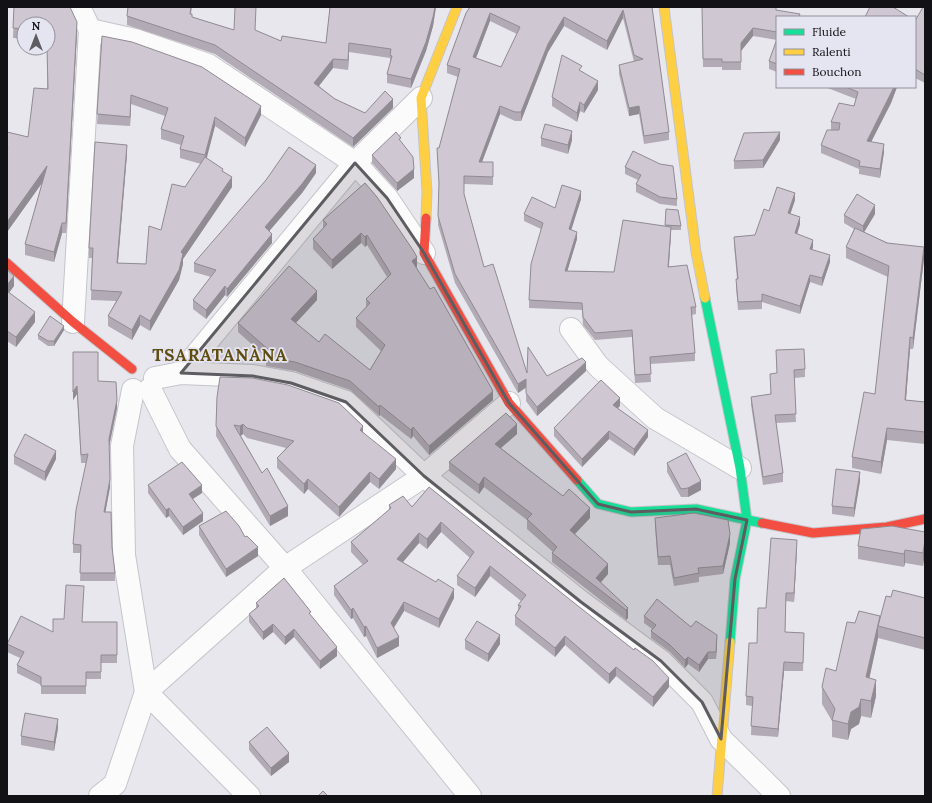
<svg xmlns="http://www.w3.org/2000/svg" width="932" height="803" font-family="Lora,serif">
  <rect width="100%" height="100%" fill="#e8e7ee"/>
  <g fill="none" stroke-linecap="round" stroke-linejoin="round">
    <defs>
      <g id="street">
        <polyline points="90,30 135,40 208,65 355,163 387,198 424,253"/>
        <polyline points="73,322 90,30 79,7"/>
        <polyline points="571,329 598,366 655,418 740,468"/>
        <polyline points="181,373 355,163 421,98"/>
        <polyline points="155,378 181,373 253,376 291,383 346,402 424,476 581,602 661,661 702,702 721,739 779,796"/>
        <polyline points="150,389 180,449 285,568 470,796"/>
        <polyline points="133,390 122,446 124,555 146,692 249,796"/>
        <polyline points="100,796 115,784 146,692 285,568 424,476 509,403"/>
      </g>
      <g id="fast">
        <polyline points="705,298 740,468 747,520 735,579 730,642"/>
        <polyline points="577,480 598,504 631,512 696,509 762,523"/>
      </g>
      <g id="slow">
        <polyline points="664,7 696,252 705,298"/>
        <polyline points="426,218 427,192 421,98 457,7"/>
        <polyline points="717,796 730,642"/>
      </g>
      <g id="jam">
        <polyline points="426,218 424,253 509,403 577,480"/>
        <polyline points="7,263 73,322 132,369"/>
        <polyline points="762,523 813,533 887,527 925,519"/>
      </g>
    </defs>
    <use href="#street" stroke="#c5c4c9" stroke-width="24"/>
    <use href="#fast" stroke="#c5c4c9" stroke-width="11"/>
    <use href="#slow" stroke="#c5c4c9" stroke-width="11"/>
    <use href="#jam" stroke="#c5c4c9" stroke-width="11"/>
    <use href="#street" stroke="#fcfbfc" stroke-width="22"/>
    <use href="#fast" stroke="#16e098" stroke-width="9"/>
    <use href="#slow" stroke="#ffcf43" stroke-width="9"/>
    <use href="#jam" stroke="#f24e42" stroke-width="9"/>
  </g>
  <g fill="#b2abb5" fill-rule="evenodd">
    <polygon points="14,7 77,32 66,233 62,233 54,262 25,255 25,244 42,183 7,232 7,132 28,137 47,89 48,24 24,24 24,39 13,38"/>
    <polygon points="192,7 191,14 192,17 234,30 255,30 281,41 326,43 330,7 444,7 443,8 436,7 433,26 426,51 411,88 387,83 387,74 390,64 390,58 349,52 348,70 333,68 319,86 335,99 365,113 393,108 353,147 215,54 127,25 127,16"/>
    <path d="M652,7L669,132V140L644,144L639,114L629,116L619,74V65L634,62L623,18L607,50L564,26L548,52L521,121H515L500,114L482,162H493V185L464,184V194L484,267L527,373L547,376L586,371L537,416L526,401V388L518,393L455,283L438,225L439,188L437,148H439L458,77L447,73V65L466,13ZM490,21L517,34L501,67L476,58Z"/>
    <polygon points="702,7 776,10 800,17 777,17 777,72 769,69 769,61 777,40 753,36 741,51 741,70 722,70 722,67 703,67"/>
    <polygon points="925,7 925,83 915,78 915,21"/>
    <polygon points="102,36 261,115 245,147 215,126 206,158 223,171 232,187 183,259 183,264 179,280 150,331 140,325 132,340 108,326 108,316 116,301 91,300 92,258 89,258 89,248 127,154 118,263 146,264 161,230 185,187 201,164 180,158 180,149 181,145 161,139 161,129 165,116 131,104 130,126 97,124"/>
    <polygon points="582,71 598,90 584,113 580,111 577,122 552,106 552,97"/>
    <polygon points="825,87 897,87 891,103 871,142 884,152 880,178 859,174 859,169 821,153 821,145 833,130 831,130 831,122 854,106 856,99"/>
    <polygon points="541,138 572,140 568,154 541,146"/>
    <polygon points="780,140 763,168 734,169 734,161"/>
    <polygon points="401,142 414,178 397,191 372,163 372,155"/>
    <polygon points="633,151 677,199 677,206 660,204 636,192 636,184 638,180 625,174 625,167"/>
    <polygon points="316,173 302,193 269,231 272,243 227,297 225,295 206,319 193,309 193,300 211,277 194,272 194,263"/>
    <polygon points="365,183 417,267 416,267 493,400 429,455 413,436 411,439 380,415 379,416 350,390 295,371 266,366 266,357 238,332 238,323 317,300 296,323 319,342 370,370 381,351 356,327 356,318 366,308 366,299 387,277 367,245 365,247 361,243 332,269 313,249 313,239 323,229 323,220"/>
    <polygon points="581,199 571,230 577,239 567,271 614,272 665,226 666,209 681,226 681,230 671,230 669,267 696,307 696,314 692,315 695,353 695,361 650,364 651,382 635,383 632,337 595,340 583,325 582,310 529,308 529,300 541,229 524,221 524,214 555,208"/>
    <polygon points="795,200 790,214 800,224 797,234 813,247 812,250 830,262 822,286 810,282 800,314 762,302 762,309 738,310 736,287 736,279 737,279 734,245 734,237 755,235 769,211"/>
    <polygon points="875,214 864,232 924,259 913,349 910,349 906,400 925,402 925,444 887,440 881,474 852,468 852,457 875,394 888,277 846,258 846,247 854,229 844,223 844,215"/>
    <polygon points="7,270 14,286 9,293 35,322 16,347 7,341"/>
    <polygon points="64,330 54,346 48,346 38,339 38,335"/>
    <polygon points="776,350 805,369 805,377 794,378 796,422 776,423 783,473 783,482 763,485 751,405 751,397 770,394 777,373"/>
    <polygon points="73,352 98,381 117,408 109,446 110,487 105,512 112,547 115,573 115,581 80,581 81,553 73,553 73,544 86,463 81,463 77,394 73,400"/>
    <polygon points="217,397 363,432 396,469 379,489 370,482 339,517 308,489 304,494 277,468 277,458 286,448 247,438 243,434 241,436 262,473 288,516 270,526 216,436"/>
    <polygon points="620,406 618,408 648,437 634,456 609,439 582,467 554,436 554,428"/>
    <polygon points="517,434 501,448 590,518 575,534 608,574 600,583 628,608 628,618 626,620 552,562 552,553 553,552 527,529 527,520 484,487 479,494 449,471 449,462"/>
    <polygon points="14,456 56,459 45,481 14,464"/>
    <polygon points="667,463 701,490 688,497 681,497 667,472"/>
    <polygon points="860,481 854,517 832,514 832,506"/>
    <polygon points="148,485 202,493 193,499 203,521 183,535 169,516 166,518 148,493"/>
    <polygon points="429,487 669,687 653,707 616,676 609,684 565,645 555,657 515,625 515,616 518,610 518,605 521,601 490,576 475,597 457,585 457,576 470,558 441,532 427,549 419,543 403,562 454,598 439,628 404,611 394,628 399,646 377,658 366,636 364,637 353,618 351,619 334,595 334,586 363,565 351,552 351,542 389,510 389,505 412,507"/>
    <polygon points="655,518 730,543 723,574 699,577 699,582 674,586 670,565 658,565 655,526"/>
    <polygon points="199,526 245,537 258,556 226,577 199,535"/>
    <polygon points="925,532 923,566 905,563 904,567 858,559 858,546"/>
    <polygon points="797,548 794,602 786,601 785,632 804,633 803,671 784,671 778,737 751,735 752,706 746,705 746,696 757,643 766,608"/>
    <polygon points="891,597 925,598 925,650 878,638 869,678 876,696 871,718 861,716 859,724 851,729 848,740 832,737 832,721 822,704 822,687 836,671 855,623 880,621"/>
    <polygon points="256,603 311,616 337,656 320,669 294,637 285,645 273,632 263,640 249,622 249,614 256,608"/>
    <polygon points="644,616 691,627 717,642 716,659 708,659 699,672 688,664 685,668 670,652 651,638 651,631 652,629 644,623"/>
    <polygon points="83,622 117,622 117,663 101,663 101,679 86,679 86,694 41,694 41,685 17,673 17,665 20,658 7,652 7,644 53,632"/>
    <polygon points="465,640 500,644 488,662 465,649"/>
    <polygon points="58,728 54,751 21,745 21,736"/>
    <polygon points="249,742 289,762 271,776 249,750"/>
  </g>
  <g fill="#918b93">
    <polygon points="435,7 436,7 433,26 426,51 411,88 411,79"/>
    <polygon points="623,10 623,18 607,50 607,41"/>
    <polygon points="490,13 490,21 473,66 473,57"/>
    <polygon points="564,17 564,26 548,52 521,121 521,112 548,44"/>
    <polygon points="77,22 77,32 66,233 66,223"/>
    <polygon points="753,28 753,36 741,51 741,43"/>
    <polygon points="349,43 349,52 348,70 348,60"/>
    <polygon points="333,59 333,68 314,92 314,83"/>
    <polygon points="598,81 598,90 584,113 584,105"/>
    <polygon points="894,87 897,87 891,103 867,150 867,141"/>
    <polygon points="131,95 131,104 130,126 130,117"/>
    <polygon points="393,99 393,108 353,147 353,138"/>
    <polygon points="580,102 580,111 577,122 577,113"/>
    <polygon points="261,106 261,115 245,147 245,138"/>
    <polygon points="500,106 500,114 479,170 479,162"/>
    <polygon points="639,106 639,114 629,116 629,108"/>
    <polygon points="215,117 215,126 205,165 205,155"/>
    <polygon points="572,131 572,140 568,154 568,145"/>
    <polygon points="780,132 780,140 763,168 763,160"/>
    <polygon points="884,144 884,152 880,178 880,169"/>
    <polygon points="127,145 127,154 117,273 117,263"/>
    <polygon points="316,165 316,173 302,193 265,236 265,227"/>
    <polygon points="47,166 47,176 7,232 7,222"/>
    <polygon points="414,169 414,178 397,191 397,183"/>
    <polygon points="232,177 232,187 183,259 183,264 179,280 150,331 150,321 181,252"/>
    <polygon points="581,191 581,199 569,237 569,229"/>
    <polygon points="795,193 795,200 788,221 788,213"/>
    <polygon points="875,205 875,214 863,234 863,226"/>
    <polygon points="800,217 800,224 795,241 795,233"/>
    <polygon points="62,223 62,233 54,262 54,252"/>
    <polygon points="671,227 671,235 668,275 668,267"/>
    <polygon points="577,232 577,239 565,279 565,271"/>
    <polygon points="361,233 361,243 332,269 332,260"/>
    <polygon points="272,234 272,243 227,297 227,289"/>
    <polygon points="367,235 367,245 365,247 365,237"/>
    <polygon points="813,240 813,247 810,256 810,249"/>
    <polygon points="924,247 924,259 913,349 913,338"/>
    <polygon points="830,255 830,262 822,286 822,278"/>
    <polygon points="417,257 417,267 412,270 412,261"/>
    <polygon points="810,275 810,282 800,314 800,306"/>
    <polygon points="14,276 14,286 7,295 7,285"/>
    <polygon points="225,286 225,295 206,319 206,310"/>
    <polygon points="317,291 317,300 291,328 291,319"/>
    <polygon points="35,312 35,322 16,347 16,337"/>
    <polygon points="140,315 140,325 132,340 132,330"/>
    <polygon points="64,326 64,330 54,346 54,341"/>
    <polygon points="910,337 910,349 905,411 905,400"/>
    <polygon points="586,362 586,371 537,416 537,407"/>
    <polygon points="526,379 526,387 518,393 518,384"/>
    <polygon points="77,386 77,394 73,400 73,392"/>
    <polygon points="493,391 493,400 429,455 429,446"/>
    <polygon points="620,398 620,406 613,413 613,405"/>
    <polygon points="117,400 117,408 109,447 109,439"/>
    <polygon points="380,405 380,415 379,416 379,407"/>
    <polygon points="243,424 243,434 240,436 240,426"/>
    <polygon points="517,424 517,434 495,453 495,444"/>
    <polygon points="363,426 363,436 360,430"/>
    <polygon points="413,427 413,436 411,439 411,430"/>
    <polygon points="887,428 887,440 881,474 881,462"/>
    <polygon points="648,430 648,437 634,456 634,449"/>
    <polygon points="609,431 609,439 582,467 582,459"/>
    <polygon points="56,451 56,459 45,481 45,472"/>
    <polygon points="396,459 396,469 379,489 379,479"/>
    <polygon points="370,472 370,482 339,517 339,507"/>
    <polygon points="860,472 860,481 854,517 854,508"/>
    <polygon points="484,477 484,487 479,494 479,485"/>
    <polygon points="110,479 110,487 104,520 104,512"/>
    <polygon points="308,479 308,489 304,494 304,484"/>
    <polygon points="701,481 701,490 688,497 688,488"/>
    <polygon points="202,485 202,493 189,501 189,494"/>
    <polygon points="288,506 288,516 270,526 270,516"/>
    <polygon points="169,508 169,516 166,518 166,510"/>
    <polygon points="590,508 590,518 570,539 570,530"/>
    <polygon points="203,513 203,521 183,535 183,527"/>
    <polygon points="441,522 441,532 427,549 427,539"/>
    <polygon points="419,533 419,543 397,569 397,559"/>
    <polygon points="730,534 730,543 723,574 723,566"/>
    <polygon points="797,540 797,548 794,602 794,593"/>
    <polygon points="925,540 925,553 923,566 923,553"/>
    <polygon points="258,547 258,556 226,577 226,569"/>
    <polygon points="905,550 905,563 904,567 904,554"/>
    <polygon points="608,564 608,574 596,588 596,578"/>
    <polygon points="490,566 490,576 475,597 475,588"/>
    <polygon points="454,589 454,598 439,628 439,619"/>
    <polygon points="404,602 404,611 391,632 391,623"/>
    <polygon points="353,608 353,618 351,619 351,610"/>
    <polygon points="628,608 628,618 626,620 626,610"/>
    <polygon points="880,616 880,626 878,626 878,638 866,694 866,677"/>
    <polygon points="273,624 273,632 263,640 263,632"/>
    <polygon points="366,626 366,636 364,637 364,627"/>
    <polygon points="294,629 294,637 285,645 285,637"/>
    <polygon points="500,635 500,644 488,662 488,654"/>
    <polygon points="717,635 717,642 716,659 716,652"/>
    <polygon points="565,636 565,645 555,657 555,648"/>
    <polygon points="399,637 399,646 377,658 377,648"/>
    <polygon points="337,647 337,656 320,669 320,661"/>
    <polygon points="708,652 708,659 699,672 699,665"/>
    <polygon points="688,657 688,664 685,668 685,660"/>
    <polygon points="784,662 784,671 778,737 778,729"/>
    <polygon points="616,667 616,676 609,684 609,674"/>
    <polygon points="669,678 669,687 653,707 653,697"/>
    <polygon points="876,680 876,696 871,718 871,701"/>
    <polygon points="861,699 861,716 859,724 851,729 848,740 848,724 851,712"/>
    <polygon points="58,719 58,728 54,751 54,742"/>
    <polygon points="289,753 289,762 271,776 271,768"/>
  </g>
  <g fill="#cfc7d2" stroke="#918b93" fill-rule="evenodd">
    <polygon points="14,7 70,7 77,22 66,223 62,223 54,252 25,244 47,166 7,222 7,151 8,148 7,148 7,132 28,137 34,88 48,89 47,48 48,48 48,24 24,24 24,29 13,28"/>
    <polygon points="128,7 191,7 190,14 192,14 192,17 234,30 235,7 256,7 255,30 281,41 282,36 326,43 330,7 435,7 433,17 426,42 411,79 387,74 392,56 390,55 391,49 349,43 348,60 333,59 314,83 335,99 365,113 385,91 393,99 353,138 215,45 127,16"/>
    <path d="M470,7H652L669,132L644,136L639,106L629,108L619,65L643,59L634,55L623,10L607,41L564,17L548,44L521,112H515L500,106L479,162H493V177L464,176V194L484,267L493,264L527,373L528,347L547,376L582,358L586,362L537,407L526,393V379L518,384L455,274L438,216L439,183L437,148H439L460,69L447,65L466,13ZM490,13L520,27L501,67L473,57Z"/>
    <polygon points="702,7 776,7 776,10 800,14 799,17 777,17 777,32 753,28 741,43 741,62 722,62 722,59 703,59"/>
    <polygon points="870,7 893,7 909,17 865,17"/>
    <polygon points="923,7 925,7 925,75 915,69 915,21"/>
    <polygon points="102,36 132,42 202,67 261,106 245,138 215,117 205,155 180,149 184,136 161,129 168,108 131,95 130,117 97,114"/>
    <polygon points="777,39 777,64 769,61"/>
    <polygon points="562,55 582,66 579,70 598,81 584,105 580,102 577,113 552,97"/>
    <polygon points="846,87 894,87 867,141 884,144 880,169 859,166 860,161 821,145 827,130 839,130 840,123 831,122 839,103 854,106 858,92"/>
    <polygon points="545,124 572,131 568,145 541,138"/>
    <polygon points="396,132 401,138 399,139 413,157 414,169 397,183 372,155"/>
    <polygon points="780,132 763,160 734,161 744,133"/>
    <polygon points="95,142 127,145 117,263 146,264 149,226 161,230 172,184 185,187 205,157 223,169 222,171 232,177 181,252 183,254 179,270 150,321 140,315 132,330 108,316 122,292 91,290 93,248 89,248"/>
    <polygon points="289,147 316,165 302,184 265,227 272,234 227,289 225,286 206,310 193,300 216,270 194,263 266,180"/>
    <polygon points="633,151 660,164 673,166 677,199 660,197 636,184 641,175 625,167"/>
    <polygon points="365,183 377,197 413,250 417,257 412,261 430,289 434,287 493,391 429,446 413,427 411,430 380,405 379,407 350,381 295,362 266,357 270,351 238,323 289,266 317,291 291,319 319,342 325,334 370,370 385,345 356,318 370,303 366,299 391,274 367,235 365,237 361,233 332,260 313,239 327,224 323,220"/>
    <polygon points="562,185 581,191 569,229 577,232 565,271 614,272 623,220 671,227 668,267 687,265 696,307 691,307 695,353 650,357 651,374 635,375 632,330 595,333 583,317 582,303 529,300 531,264 543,223 524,214 532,197 555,208"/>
    <polygon points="777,187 795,193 788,213 800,217 795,233 813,240 810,249 830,255 822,278 810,275 800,306 762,294 762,301 738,302 736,279 738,279 734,237 755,235 764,209 769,211"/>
    <polygon points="857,194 875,205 863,226 844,215"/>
    <polygon points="666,209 678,210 681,226 665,225"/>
    <polygon points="855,228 887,243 924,247 913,338 910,337 905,400 925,402 925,432 887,428 881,462 852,457 864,392 875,394 889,266 846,247"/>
    <polygon points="7,270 14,276 7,285"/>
    <polygon points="7,291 35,312 16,337 7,331"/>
    <polygon points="50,316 64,326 54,341 48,341 38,335"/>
    <polygon points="804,349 805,369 794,370 796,414 775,415 783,473 763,477 751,397 771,394 770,374 777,373 776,350"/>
    <polygon points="73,352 98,352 98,381 116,382 117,400 109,439 110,479 104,512 111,512 112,547 115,573 80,573 81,545 73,544 76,510 88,454 81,455 77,386 73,392"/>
    <polygon points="220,377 252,378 288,385 339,403 363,426 360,430 396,459 379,479 370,472 339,507 308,479 304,484 277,458 294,441 247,428 243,424 240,426 234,425 262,473 267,468 288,506 270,516 216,426 217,397"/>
    <polygon points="601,380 620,398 613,405 648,430 634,449 609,431 582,459 554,428"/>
    <polygon points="506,413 517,424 495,444 563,496 569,489 590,508 570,530 608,564 596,578 628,608 626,610 552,553 557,547 527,519 532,514 484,477 479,485 449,462"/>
    <polygon points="25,434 56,451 45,472 14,456"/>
    <polygon points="686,453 701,481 688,488 681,489 667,463"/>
    <polygon points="182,462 202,485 189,494 203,513 183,527 169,508 166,510 148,485"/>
    <polygon points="836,469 860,472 854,508 832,506"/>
    <polygon points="429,487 573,602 634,650 635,648 653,661 669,678 653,697 616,667 609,674 565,636 555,648 515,616 521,606 518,605 526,595 490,566 475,588 457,576 474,552 441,522 427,539 419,533 397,559 436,582 438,579 454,589 439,619 404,602 391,623 399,637 377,648 366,626 364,627 353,608 351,610 334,586 368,561 351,542 391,508 389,505 403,496 412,507"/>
    <polygon points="226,511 239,526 245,537 247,536 258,547 226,569 199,526"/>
    <polygon points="694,513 728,520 730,534 723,566 698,568 699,573 674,578 670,556 658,557 655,518"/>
    <polygon points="892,526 925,532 925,540 923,553 905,550 904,554 858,546 861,529"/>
    <polygon points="771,538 797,540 794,593 786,593 785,632 804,633 803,663 784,662 778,729 751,726 753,697 746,696 749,643 757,643 758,608 766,608"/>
    <polygon points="284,578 311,612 309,613 337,647 320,661 294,629 285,637 273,624 263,632 249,614 259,606 256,603"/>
    <polygon points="66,585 84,586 82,622 117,622 117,655 101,655 101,672 86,672 86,686 41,686 41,677 17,665 24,652 7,644 21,616 53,632 53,619 64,619"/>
    <polygon points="893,590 925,598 925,638 878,626 886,596 891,597"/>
    <polygon points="657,599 691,627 696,621 717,635 716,652 708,652 699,665 688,657 685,660 670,645 651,631 656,625 644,616"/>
    <polygon points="859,611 880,616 866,677 876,680 871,701 861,699 859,707 851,712 848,724 832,720 835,709 822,687 826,668 836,671 847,622 855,623"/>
    <polygon points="477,621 500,635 488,654 465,640"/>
    <polygon points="25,713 58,719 54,742 21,736"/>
    <polygon points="267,727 289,753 271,768 249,742"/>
    <polygon points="323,791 328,796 318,796"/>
  </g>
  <path fill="#5d5c61" fill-opacity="0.2" stroke="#5d5c61" stroke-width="3" stroke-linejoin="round" d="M355,163L387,198L424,253L509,403L598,504L631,512L696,509L747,520L735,579L721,739L702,702L661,661L581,602L424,476L346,402L291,383L253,376L181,373Z"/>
  <g text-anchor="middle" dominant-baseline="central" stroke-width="3.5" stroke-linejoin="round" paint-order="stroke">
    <g font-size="17" font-weight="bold" letter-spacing="1" fill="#5f4d0f" stroke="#e5e4f1">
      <text x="220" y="355">TSARATANÀNA</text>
    </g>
  </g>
  <rect width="932" height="803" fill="none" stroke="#121115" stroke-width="16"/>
  <rect x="776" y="16" width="140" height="72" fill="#e5e4f1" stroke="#919099"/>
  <rect x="784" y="29" width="20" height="6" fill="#16e098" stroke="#919099"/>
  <text x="812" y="36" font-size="12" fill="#121115">Fluide</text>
  <rect x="784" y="49" width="20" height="6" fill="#ffcf43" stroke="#919099"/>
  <text x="812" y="56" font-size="12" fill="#121115">Ralenti</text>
  <rect x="784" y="69" width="20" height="6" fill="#f24e42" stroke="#919099"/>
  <text x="812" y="76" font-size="12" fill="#121115">Bouchon</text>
  <g transform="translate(36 36)"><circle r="19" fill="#e5e4f1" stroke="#919099"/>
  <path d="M0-3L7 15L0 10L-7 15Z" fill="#5d5c61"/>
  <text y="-6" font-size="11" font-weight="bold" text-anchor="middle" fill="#121115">N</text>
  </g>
</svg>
